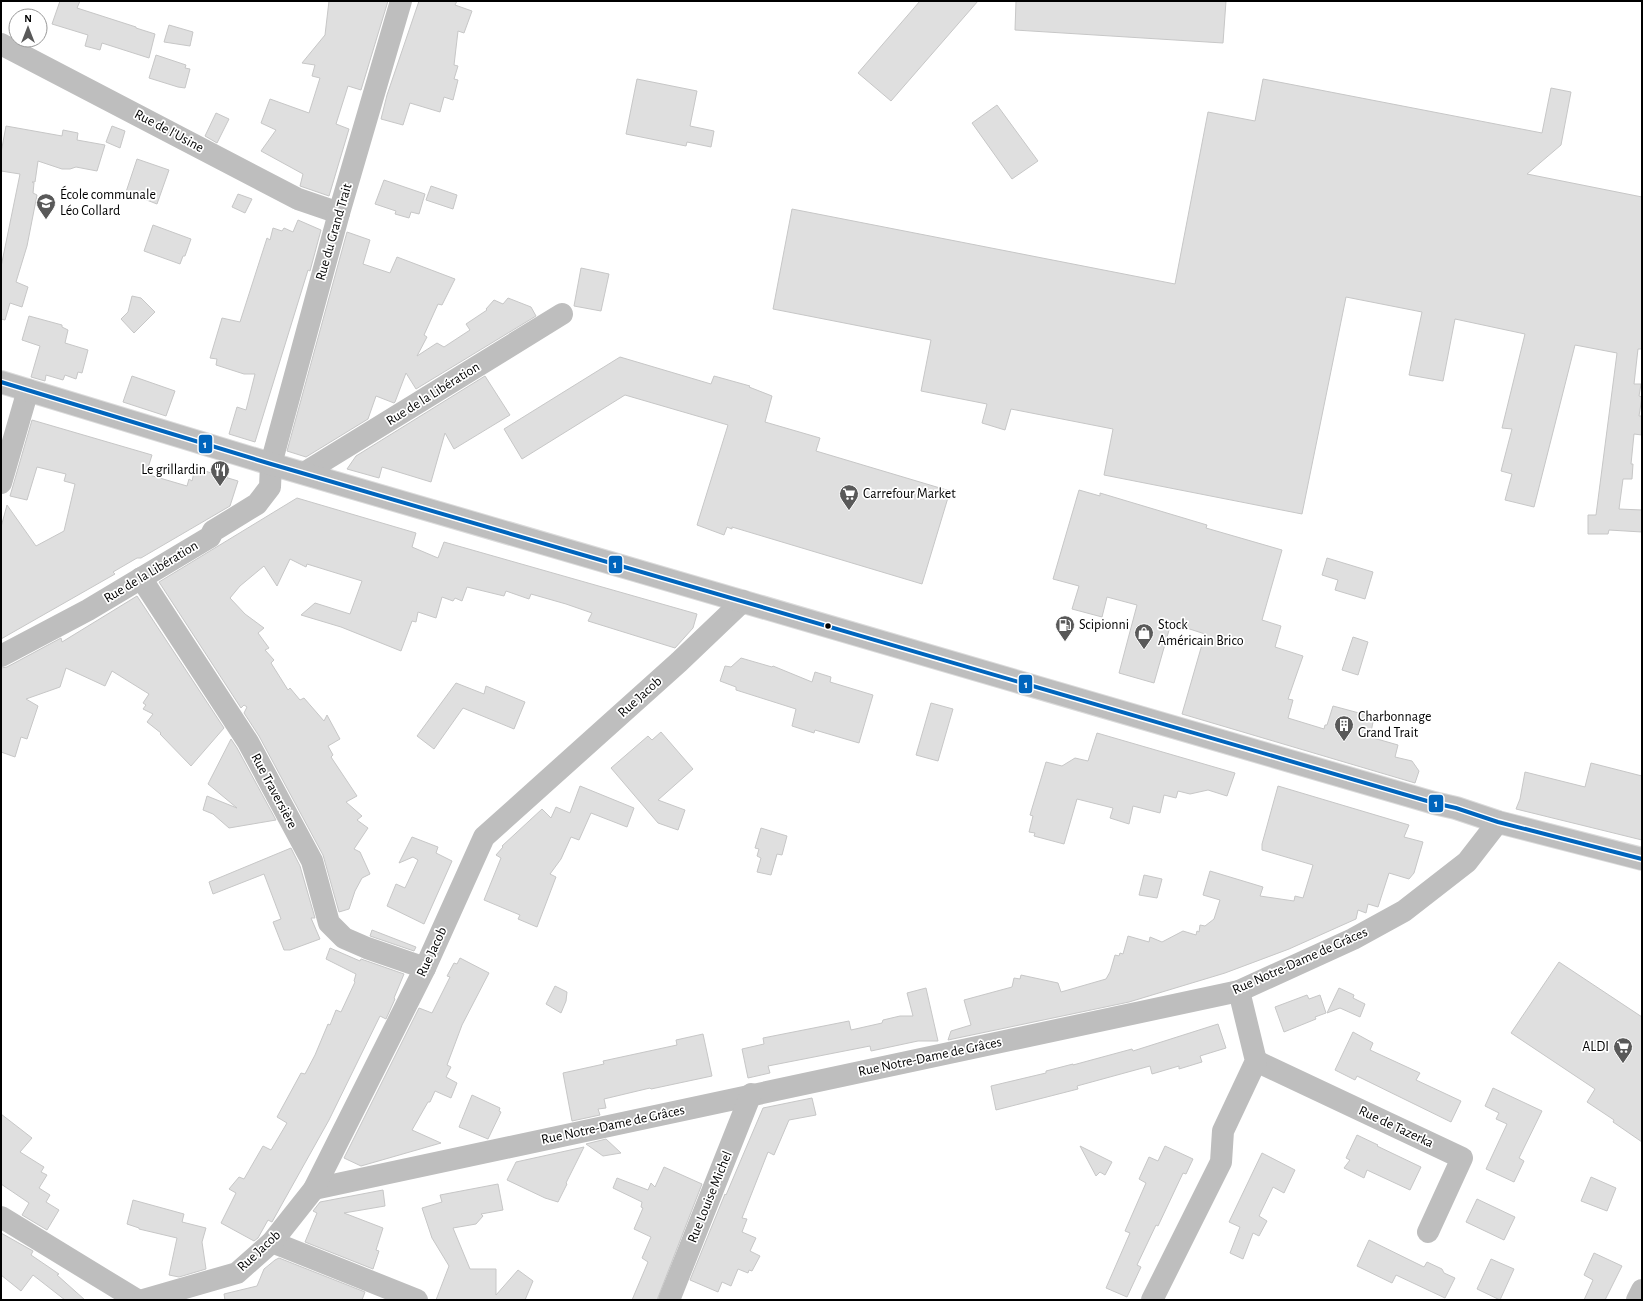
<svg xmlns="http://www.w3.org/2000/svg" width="1643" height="1301" font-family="'Alegreya Sans',sans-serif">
  <rect width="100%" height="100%" fill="#fff"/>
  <g fill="#dfdfdf" stroke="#c7c7c7">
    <polygon points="60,1 80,1 77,8 136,27 136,28 155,34 149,58 102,43 100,50 85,46 88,35 52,24"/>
    <polygon points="329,1 388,1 361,90 348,86 336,124 349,129 329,196 300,186 303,174 261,151 276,130 261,123 270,99 309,113 320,78 312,76 315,65 302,63 325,35"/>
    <polygon points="419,1 457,1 455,5 472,11 464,33 458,31 454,65 458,66 454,79 458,80 453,100 444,97 440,112 410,103 403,125 381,119 387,95"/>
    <polygon points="920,1 978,1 891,101 858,73"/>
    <polygon points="1016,1 1226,1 1223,43 1015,30"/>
    <polygon points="169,25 193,32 190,46 164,42"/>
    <polygon points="156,55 186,65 185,68 190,69 185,88 178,87 149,78"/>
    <polygon points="637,79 697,91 690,126 714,131 711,147 687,142 686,146 626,134"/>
    <polygon points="1263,79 1542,133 1551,88 1571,92 1561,145 1527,174 1642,197 1642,349 1638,349 1634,384 1641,384 1639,396 1642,397 1639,416 1642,416 1642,435 1634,434 1631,464 1633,464 1632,479 1623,479 1619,509 1642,510 1642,532 1609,530 1608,534 1588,534 1588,515 1596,515 1617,353 1575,345 1534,507 1505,500 1512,474 1501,471 1512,429 1502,428 1525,334 1455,319 1443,381 1409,375 1422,312 1346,297 1302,514 1104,475 1113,429 1011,409 1005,430 982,423 987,404 921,391 931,340 773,309 792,209 1175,284 1208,112 1255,121"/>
    <polygon points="997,105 1038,161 1012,179 972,123"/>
    <polygon points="216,113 229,119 217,143 205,136"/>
    <polygon points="6,126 62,136 63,130 78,133 77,140 105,145 97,171 76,167 70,169 62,169 38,161 35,182 32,182 34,183 33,193 37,195 27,246 16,282 28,287 22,307 10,303 5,320 1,319 1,267 20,174 1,171 1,153"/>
    <polygon points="112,126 125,131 120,148 106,142"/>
    <polygon points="137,159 169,170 157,204 126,192"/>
    <polygon points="384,180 425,194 419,214 411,212 409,218 395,214 396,211 375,204"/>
    <polygon points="431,186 457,195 453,209 426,200"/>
    <polygon points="238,194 252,199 245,213 232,207"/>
    <polygon points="298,220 321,230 310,271 308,270 255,442 229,434 237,407 246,410 255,374 244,374 216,365 217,359 210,358 222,318 240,322 267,238 270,240 273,228 282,231 284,228 293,232"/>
    <polygon points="153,225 191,239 185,256 183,256 180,264 144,251"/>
    <polygon points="347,232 370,240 363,264 390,273 397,257 455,279 442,305 438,304 424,335 427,337 417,356 437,343 444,347 470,330 466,324 487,310 486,309 494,300 503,304 508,298 531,307 536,316 416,389 406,373 395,402 394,403 376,396 368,419 306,457 287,451"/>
    <polygon points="581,268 609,274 601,311 574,306"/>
    <polygon points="132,296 141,298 155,312 134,333 121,319 128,312"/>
    <polygon points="29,316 62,325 62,327 68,330 65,343 88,350 82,373 78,372 76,379 65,375 63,380 46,375 45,381 31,377 40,346 22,340"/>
    <polygon points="620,357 711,384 714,376 750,386 749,387 772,396 765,422 820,438 816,451 950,491 922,584 732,527 732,529 727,527 724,535 697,525 728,425 625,395 522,459 504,429"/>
    <polygon points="132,376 175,391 166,416 123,402"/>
    <polygon points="485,376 510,415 454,449 445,433 431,482 382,467 379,478 347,469 356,456"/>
    <polygon points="32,420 152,455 146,474 187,486 189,479 192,481 195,468 238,481 230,506 141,558 137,558 113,572 115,574 1,639 1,527 7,505 36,546 64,531 75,484 64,481 66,474 37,467 27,500 10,496"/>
    <polygon points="1079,490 1100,496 1100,493 1207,525 1206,528 1282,550 1262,620 1281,626 1275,647 1303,656 1288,699 1293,700 1288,718 1324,729 1325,725 1327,725 1333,706 1374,717 1370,737 1398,745 1395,757 1412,761 1419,771 1415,783 1182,714 1205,634 1171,623 1154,683 1119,673 1137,605 1107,597 1102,617 1072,609 1079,586 1053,579"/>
    <polygon points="297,498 416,533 412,547 438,558 444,542 697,614 693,628 675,648 588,621 592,613 566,604 531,594 529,599 506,591 504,596 467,587 462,601 455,598 453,601 442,597 436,618 418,612 416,622 412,621 401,651 341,627 301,615 315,603 350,614 362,581 307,564 306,567 290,559 277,586 264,566 240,586 230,598 245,614 264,628 258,633 269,648 265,650 274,660 271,663 288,690 290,688 300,700 304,698 324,721 327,715 340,739 328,746 333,755 331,757 357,796 346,802 362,816 357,820 368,828 354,849 360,852 370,874 362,878 355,891 349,909 339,912 323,855 259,736 244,713 247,707 244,705 241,708 159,582"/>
    <polygon points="1327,558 1373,572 1365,599 1335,590 1338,580 1322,575"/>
    <polygon points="137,596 224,728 191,766 160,734 161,733 147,722 153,714 143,709 146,705 143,703 149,694 112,671 105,686 66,668 60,687 26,699 38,706 27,739 21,737 15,757 1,752 1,668 7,667 61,638 62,642"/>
    <polygon points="1353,637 1368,642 1358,675 1342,670"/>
    <polygon points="741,658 772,667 773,666 812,682 815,672 831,677 830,682 873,695 859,743 815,730 814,733 792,726 796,709 736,690 736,687 720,681 725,666 731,667"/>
    <polygon points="456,683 484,694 486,686 525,702 514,729 463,708 434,749 417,736"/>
    <polygon points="931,703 953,709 938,761 916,755"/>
    <polygon points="661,732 693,769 658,800 685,810 678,830 658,823 611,768 648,736 652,740"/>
    <polygon points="1097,733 1235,773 1227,796 1208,790 1190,794 1178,791 1176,798 1164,795 1160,813 1133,806 1129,824 1110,818 1113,808 1077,799 1064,844 1034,836 1035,833 1029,832 1033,816 1030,815 1046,762 1062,766 1075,758 1088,761"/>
    <polygon points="231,739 237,748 276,820 229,828 213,814 203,810 207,796 237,808 208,784"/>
    <polygon points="1591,763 1642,776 1642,840 1516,809 1520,799 1525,772 1585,787"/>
    <polygon points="580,786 634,808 627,827 591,813 579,840 571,837 561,859 550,874 556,877 537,927 518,919 520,915 484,900 501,858 496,855 503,847 502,846 542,809 551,818 556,807 570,813"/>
    <polygon points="1278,786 1409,825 1404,837 1423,842 1414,873 1409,879 1389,873 1378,907 1368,904 1366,913 1358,910 1356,919 1289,949 1225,973 1129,1002 948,1040 951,1031 971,1025 964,1000 1012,987 1014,978 1020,979 1021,975 1058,983 1061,992 1106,979 1110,972 1115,955 1119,956 1120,953 1123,954 1128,936 1149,942 1150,937 1162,942 1183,931 1196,935 1197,931 1199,932 1200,925 1205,926 1214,919 1220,900 1203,895 1210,871 1263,887 1260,896 1294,901 1295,896 1303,898 1313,865 1262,850 1262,844"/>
    <polygon points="761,828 787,836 782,855 777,854 771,875 757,872 761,858 757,856 759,849 755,848"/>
    <polygon points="412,837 438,847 436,853 452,861 424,924 387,906 396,884 405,888 418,860 413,857 399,863"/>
    <polygon points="291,848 300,866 315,918 311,918 320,939 290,950 284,950 273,922 281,919 264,874 213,894 209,882"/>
    <polygon points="1144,875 1162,879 1157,898 1139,895"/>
    <polygon points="372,930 416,947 414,951 370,936"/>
    <polygon points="330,948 360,961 361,959 404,974 394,998 395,999 386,1019 380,1016 329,1120 272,1222 268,1220 258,1238 254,1241 221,1223 236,1193 229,1189 239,1177 244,1179 263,1146 271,1150 287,1123 277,1117 301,1073 305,1074 315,1055 328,1024 330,1025 336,1010 341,1012 355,982 354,981 356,974 326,959"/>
    <polygon points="460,958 489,973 462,1025 447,1065 451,1067 446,1077 457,1083 451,1098 435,1091 430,1102 428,1102 412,1130 441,1143 361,1166 344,1158 419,1008 432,1013 450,977 447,976 454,963 457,964"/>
    <polygon points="1559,962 1642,1017 1642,1142 1613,1122 1614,1120 1587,1102 1595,1089 1511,1033"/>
    <polygon points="555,986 567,992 566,1001 561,1013 546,1004"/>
    <polygon points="926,988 938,1041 918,1041 871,1051 870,1046 768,1066 770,1073 748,1078 742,1049 764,1044 763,1038 849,1021 851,1030 882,1023 883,1020 900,1016 913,1016 907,993"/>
    <polygon points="1339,988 1354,995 1353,998 1365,1004 1360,1017 1340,1008 1327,1013"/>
    <polygon points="1307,995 1309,999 1320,995 1326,1013 1315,1017 1316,1019 1284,1032 1275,1007"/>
    <polygon points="1218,1024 1226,1048 1200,1056 1202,1062 1179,1069 1179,1066 1152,1074 1150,1066 1077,1086 1078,1089 996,1110 991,1086 1046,1073 1046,1071 1073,1064 1073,1065 1132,1049 1133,1051"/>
    <polygon points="1353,1032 1373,1043 1370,1050 1420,1073 1416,1080 1461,1101 1451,1122 1357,1076 1355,1080 1335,1070"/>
    <polygon points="703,1034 712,1076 651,1089 650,1088 604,1099 606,1108 598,1109 600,1115 572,1121 563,1073 604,1064 603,1061 677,1045 676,1040"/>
    <polygon points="1493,1088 1542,1111 1519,1158 1524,1161 1514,1182 1486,1169 1507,1124 1496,1119 1499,1113 1485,1106"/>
    <polygon points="472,1095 500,1108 499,1111 501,1112 488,1139 459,1127"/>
    <polygon points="812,1098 816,1115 789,1120 774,1155 768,1152 742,1218 747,1219 742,1232 756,1238 750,1251 760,1256 752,1271 749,1270 748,1273 738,1269 731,1286 722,1282 718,1292 690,1280 725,1194 726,1195 763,1108"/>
    <polygon points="1,1114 32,1138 20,1152 44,1167 41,1172 47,1175 39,1188 50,1195 46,1202 59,1210 47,1230 22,1215 29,1203 1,1184"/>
    <polygon points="1357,1135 1378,1145 1377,1146 1421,1167 1410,1190 1367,1170 1364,1178 1344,1168 1350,1160 1346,1158"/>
    <polygon points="606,1139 621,1153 603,1156 586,1144"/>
    <polygon points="1080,1146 1112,1162 1105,1175 1100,1172 1096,1176"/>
    <polygon points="1165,1146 1193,1159 1186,1174 1183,1173 1158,1226 1156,1225 1137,1265 1141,1267 1127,1297 1106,1288 1130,1233 1125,1231 1146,1183 1139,1179 1149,1157 1158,1161"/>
    <polygon points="584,1147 566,1183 567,1184 558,1202 545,1198 507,1180 516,1162"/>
    <polygon points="1262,1153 1295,1170 1284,1193 1273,1187 1259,1216 1267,1221 1259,1236 1253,1233 1243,1259 1230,1253 1240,1227 1229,1222"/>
    <polygon points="664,1167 702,1184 657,1300 632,1300 648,1262 642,1258 651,1237 634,1229 643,1208 641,1207 642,1202 613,1188 617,1178 648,1190 651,1183 655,1187"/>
    <polygon points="1591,1177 1616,1188 1607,1211 1581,1201"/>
    <polygon points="498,1184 503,1210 481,1214 483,1216 476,1224 453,1228 470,1269 496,1269 496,1295 518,1270 533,1281 525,1300 436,1300 449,1266 432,1238 422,1208 442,1202 440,1195"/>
    <polygon points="383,1190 385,1206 344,1213 383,1228 376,1250 379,1251 373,1269 305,1242 317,1213 313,1211 320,1202"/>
    <polygon points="1477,1199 1515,1217 1504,1240 1466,1222"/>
    <polygon points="133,1200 184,1214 182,1222 206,1228 202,1242 206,1269 179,1277 169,1275 177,1238 139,1229 139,1228 127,1224"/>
    <polygon points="1,1233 33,1251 31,1255 59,1274 57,1275 85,1300 65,1300 33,1275 21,1291 1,1275"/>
    <polygon points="1369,1240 1424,1267 1427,1262 1442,1269 1444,1273 1455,1278 1445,1298 1396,1275 1392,1283 1357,1266"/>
    <polygon points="1594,1253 1622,1266 1605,1300 1584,1300 1593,1280 1584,1275"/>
    <polygon points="279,1258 365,1292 362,1300 225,1300 224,1294 257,1286 264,1269 275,1260"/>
    <polygon points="1491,1259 1514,1269 1500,1300 1477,1289"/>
  </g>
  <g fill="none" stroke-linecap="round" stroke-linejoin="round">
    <defs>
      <polyline id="major" points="1,382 271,464 1434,803 1456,808 1498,822 1642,859"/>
    </defs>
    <use href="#major" stroke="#dbdbdb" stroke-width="24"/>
    <g stroke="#bebebe" stroke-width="22">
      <polyline points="1,44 298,199 339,213"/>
      <polyline points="304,473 562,314"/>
      <polyline points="1,483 28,390"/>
      <polyline points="141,578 248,742 312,861 329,923 344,938 367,948 425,968"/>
      <polyline points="1,656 88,610 210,537 213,531 257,504 270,487 271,464 339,213 401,1"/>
      <polyline points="1256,1061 1462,1158 1428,1232"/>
      <polyline points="314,1189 1239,991 1353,939 1404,911 1467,862 1498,822"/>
      <polyline points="1,1217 137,1300"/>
      <polyline points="272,1242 417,1300"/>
      <polyline points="143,1300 237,1273 272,1242 314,1189 425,968 484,837 679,662 743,601"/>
      <polyline points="669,1300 751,1094"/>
      <polyline points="1152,1300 1221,1162 1223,1131 1256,1061 1239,991"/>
      <polyline points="1637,1300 1642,1290"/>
    </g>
    <use href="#major" stroke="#bebebe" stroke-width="22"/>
    <defs>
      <polyline id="bus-1" points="1,382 271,464 1434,803 1456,808 1498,822 1642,859"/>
    </defs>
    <use href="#bus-1" stroke="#fff" stroke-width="7"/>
    <use href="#bus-1" stroke="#0065bd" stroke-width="4"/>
  </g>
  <defs>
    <symbol id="school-pin" viewBox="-11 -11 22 30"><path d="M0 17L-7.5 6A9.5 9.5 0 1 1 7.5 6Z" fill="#595959" stroke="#fff"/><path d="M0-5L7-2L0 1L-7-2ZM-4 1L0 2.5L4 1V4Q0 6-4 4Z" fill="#fff"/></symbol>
    <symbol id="restaurant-pin" viewBox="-11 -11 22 30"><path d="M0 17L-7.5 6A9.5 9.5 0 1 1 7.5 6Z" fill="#595959" stroke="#fff"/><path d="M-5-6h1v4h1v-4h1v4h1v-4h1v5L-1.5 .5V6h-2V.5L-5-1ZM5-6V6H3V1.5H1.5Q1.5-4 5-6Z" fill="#fff"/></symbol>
    <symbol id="supermarket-pin" viewBox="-11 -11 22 30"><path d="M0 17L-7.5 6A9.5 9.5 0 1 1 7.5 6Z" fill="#595959" stroke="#fff"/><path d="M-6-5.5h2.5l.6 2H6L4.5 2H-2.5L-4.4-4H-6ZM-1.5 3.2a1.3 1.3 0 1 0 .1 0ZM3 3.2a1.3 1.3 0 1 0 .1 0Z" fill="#fff"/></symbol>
    <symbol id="fuel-pin" viewBox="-11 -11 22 30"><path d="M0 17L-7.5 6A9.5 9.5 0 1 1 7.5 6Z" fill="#595959" stroke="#fff"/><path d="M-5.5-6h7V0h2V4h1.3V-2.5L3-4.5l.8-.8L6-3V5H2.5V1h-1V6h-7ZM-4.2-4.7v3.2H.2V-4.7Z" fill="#fff"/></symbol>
    <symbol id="shop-pin" viewBox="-11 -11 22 30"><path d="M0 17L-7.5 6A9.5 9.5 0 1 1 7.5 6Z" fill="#595959" stroke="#fff"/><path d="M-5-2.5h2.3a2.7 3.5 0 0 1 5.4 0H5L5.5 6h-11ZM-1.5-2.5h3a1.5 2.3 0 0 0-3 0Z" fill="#fff"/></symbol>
    <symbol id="building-pin" viewBox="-11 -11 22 30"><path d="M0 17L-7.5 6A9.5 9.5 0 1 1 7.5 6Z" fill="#595959" stroke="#fff"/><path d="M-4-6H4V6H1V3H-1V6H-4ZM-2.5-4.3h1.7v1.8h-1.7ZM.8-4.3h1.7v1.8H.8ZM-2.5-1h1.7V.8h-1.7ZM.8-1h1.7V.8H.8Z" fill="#fff"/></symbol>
  </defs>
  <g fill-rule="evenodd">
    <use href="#school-pin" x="35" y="192" width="22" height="30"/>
    <use href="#restaurant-pin" x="209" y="459" width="22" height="30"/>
    <use href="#supermarket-pin" x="838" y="483" width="22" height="30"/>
    <use href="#fuel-pin" x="1054" y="614" width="22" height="30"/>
    <use href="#shop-pin" x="1133" y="622" width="22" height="30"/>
    <use href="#building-pin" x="1333" y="714" width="22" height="30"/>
    <use href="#supermarket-pin" x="1612" y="1036" width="22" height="30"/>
  </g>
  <circle fill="#000" stroke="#fff" stroke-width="1.5" cx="828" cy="626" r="3.5"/>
  <g text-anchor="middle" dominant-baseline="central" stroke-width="3.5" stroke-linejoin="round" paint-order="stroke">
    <g font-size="14" fill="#000" stroke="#fff">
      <text transform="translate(169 131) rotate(28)">Rue de l'Usine</text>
      <text transform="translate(334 232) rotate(-74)">Rue du Grand Trait</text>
      <text transform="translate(433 394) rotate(-32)">Rue de la Libération</text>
      <text transform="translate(151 572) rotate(-31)">Rue de la Libération</text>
      <text transform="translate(640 697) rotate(-42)">Rue Jacob</text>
      <text transform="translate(274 791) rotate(62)">Rue Traversière</text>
      <text transform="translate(432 952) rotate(-65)">Rue Jacob</text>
      <text transform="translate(1300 961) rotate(-24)">Rue Notre-Dame de Grâces</text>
      <text transform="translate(930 1057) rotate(-12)">Rue Notre-Dame de Grâces</text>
      <text transform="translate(613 1125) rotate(-12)">Rue Notre-Dame de Grâces</text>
      <text transform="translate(1396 1127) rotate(25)">Rue de Tazerka</text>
      <text transform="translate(710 1197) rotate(-68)">Rue Louise Michel</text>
      <text transform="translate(259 1251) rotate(-43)">Rue Jacob</text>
    </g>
    <g font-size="14" fill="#000" stroke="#fff" text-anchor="start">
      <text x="60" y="195">École communale<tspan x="60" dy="16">Léo Collard</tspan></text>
      <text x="206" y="470" text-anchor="end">Le grillardin</text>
      <text x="863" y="494">Carrefour Market</text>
      <text x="1079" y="625">Scipionni</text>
      <text x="1158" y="625">Stock<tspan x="1158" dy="16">Américain Brico</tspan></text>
      <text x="1358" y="717">Charbonnage<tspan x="1358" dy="16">Grand Trait</tspan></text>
      <text x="1609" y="1047" text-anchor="end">ALDI</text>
    </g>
  </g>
  <g stroke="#fff" stroke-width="1.5">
    <rect x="198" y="434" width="15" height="20" rx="4" fill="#0065bd"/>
    <rect x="608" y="555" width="15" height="19" rx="4" fill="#0065bd"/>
    <rect x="1018" y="674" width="15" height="20" rx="4" fill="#0065bd"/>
    <rect x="1428" y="794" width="16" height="19" rx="4" fill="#0065bd"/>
  </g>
  <g font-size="11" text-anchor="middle" font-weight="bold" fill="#fff">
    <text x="205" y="448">1</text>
    <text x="615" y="568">1</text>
    <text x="1026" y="688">1</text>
    <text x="1436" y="807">1</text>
  </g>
  <rect width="1643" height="1301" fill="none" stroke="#000000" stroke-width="4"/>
  <g transform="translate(28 28)"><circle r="19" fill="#ffffff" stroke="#999999"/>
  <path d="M0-3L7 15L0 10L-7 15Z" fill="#595959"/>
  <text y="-6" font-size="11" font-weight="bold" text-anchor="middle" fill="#000000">N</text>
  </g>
</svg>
